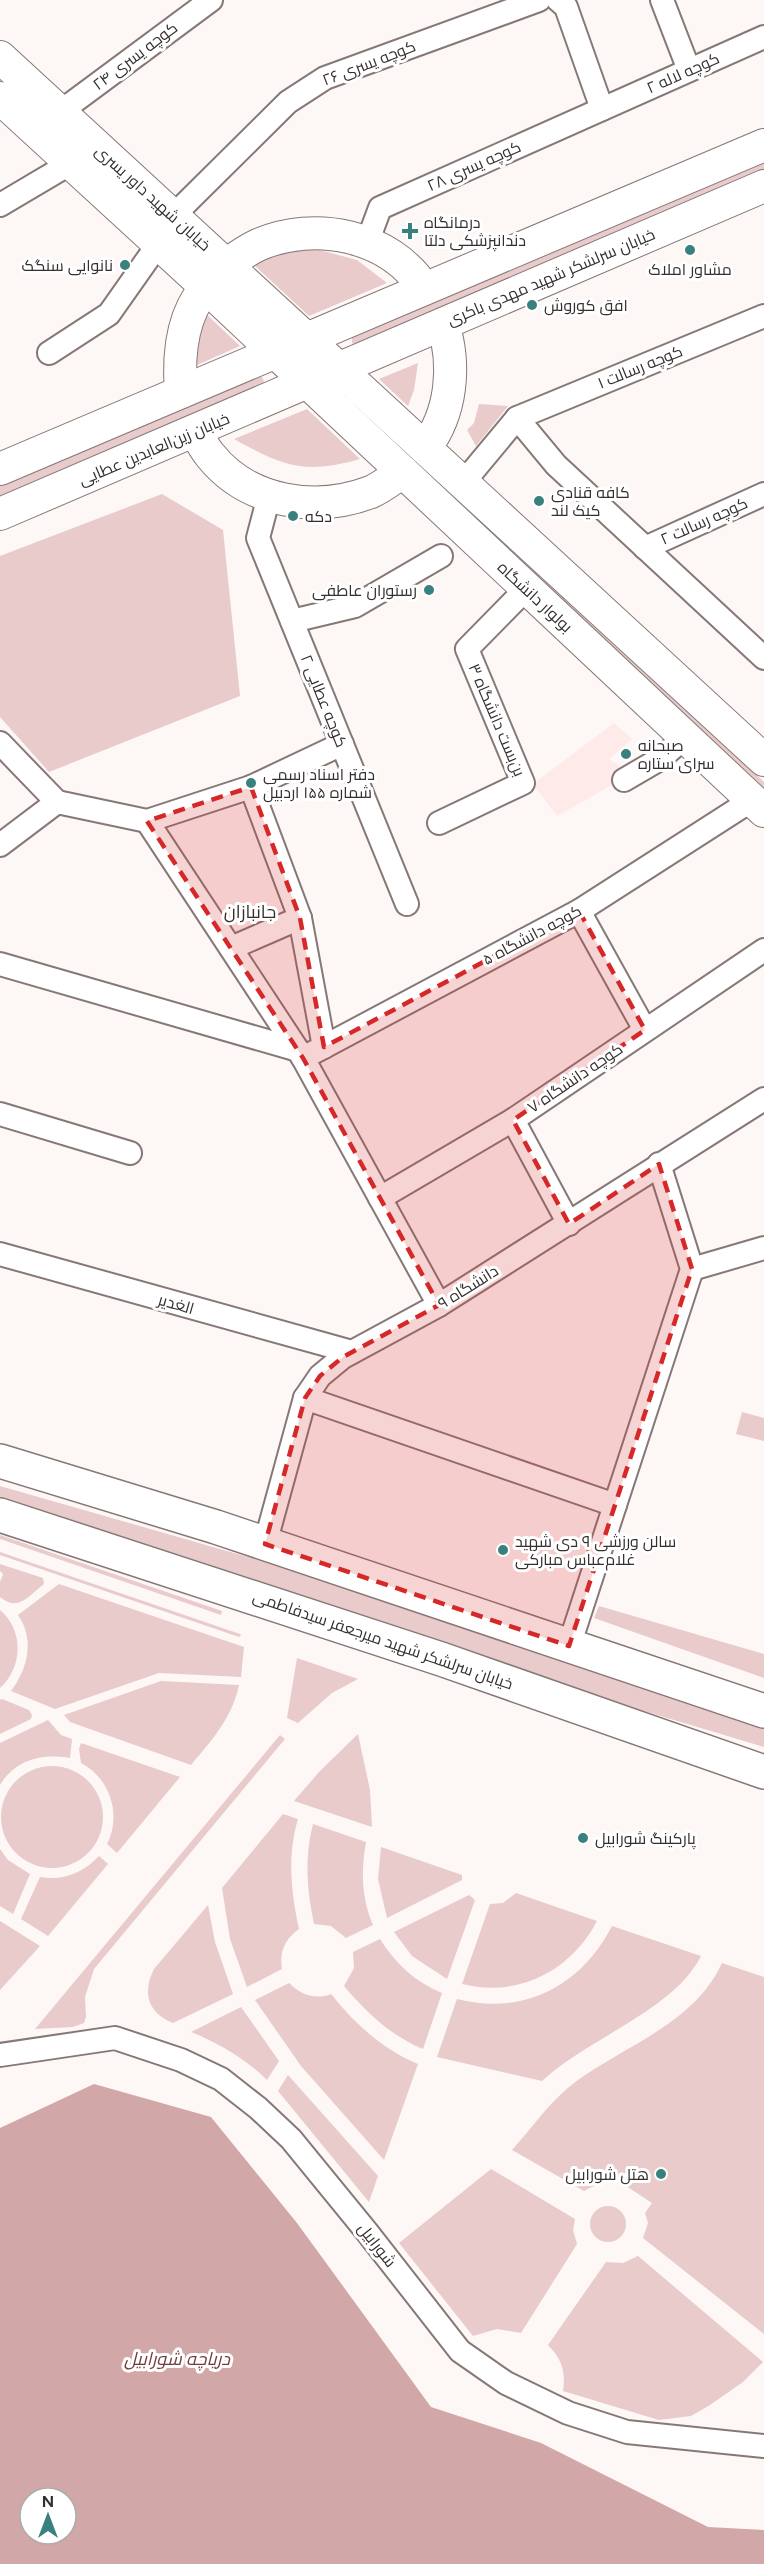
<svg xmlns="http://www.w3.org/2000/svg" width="764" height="2564" font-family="Figtree,Cairo,sans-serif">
  <rect width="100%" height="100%" fill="#fdf7f6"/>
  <polygon fill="#feeae9" points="614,723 632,739 609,759 619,766 619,781 557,816 533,784"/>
  <g fill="#e9cbcb">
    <polygon points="764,161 764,177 355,345 352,343 352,336"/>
    <polygon points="316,249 357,260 387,283 309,316 254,265 290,250"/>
    <polygon points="204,312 240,346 197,365 196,346"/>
    <polygon points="418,363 414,390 408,406 379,379"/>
    <polygon points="256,376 262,377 265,384 0,499 0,486"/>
    <polygon points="343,392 350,393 764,782 764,796 341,393"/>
    <polygon points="479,404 508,406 476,446 467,430 474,423"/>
    <path d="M307,409L360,459C304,475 283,466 234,439Z"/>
    <polygon points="162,494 223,530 240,696 49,772 0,717 0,556"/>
    <polygon points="742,1412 764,1418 764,1441 736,1434"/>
    <polygon points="0,1486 255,1559 764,1728 764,1747 514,1672 0,1504"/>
    <polygon points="0,1535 222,1611 221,1615 0,1539"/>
    <polygon points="0,1552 240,1634 241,1635 239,1637 0,1555"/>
    <path d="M0,1564L43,1578L44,1584C27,1597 19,1612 0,1597V1582L3,1574L0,1571Z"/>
    <path d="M59,1584L244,1647L241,1677L159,1673L55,1709L11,1691C28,1668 35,1640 18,1615Z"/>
    <polygon points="599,1606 764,1654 764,1678 594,1618"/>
    <path d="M0,1610C24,1630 23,1667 0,1688Z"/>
    <polygon points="297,1658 358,1679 332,1693 298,1723 287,1718"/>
    <path d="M161,1681L239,1685C232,1718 212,1740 191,1765L70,1722L64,1715Z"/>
    <polygon points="2,1699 29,1710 32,1715 31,1719 0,1734 0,1700"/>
    <path d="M48,1720L61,1735L72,1739L70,1758C42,1753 15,1760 0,1785V1743Z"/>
    <polygon points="358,1734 370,1790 372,1827 294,1801 319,1772"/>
    <polygon points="280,1735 285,1739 94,1969 85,1997 86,2017 84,2023 73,2027 35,2029"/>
    <path d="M81,1743L180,1777L117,1853L107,1844C122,1815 110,1778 81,1763L79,1749Z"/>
    <circle cx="52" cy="1817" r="51"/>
    <path d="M283,1814L298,1819C287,1856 291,1892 299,1929C285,1939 279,1952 282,1969L247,1987L230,1939L222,1888Z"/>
    <path d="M313,1824L366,1842C361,1870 361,1898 373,1925L346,1938L331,1926L314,1924C307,1891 304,1858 313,1824Z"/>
    <polygon points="381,1847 462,1875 462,1880 387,1918 378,1879"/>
    <polygon points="0,1849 8,1860 30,1874 13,1914 0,1906"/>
    <path d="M99,1856L108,1864L48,1936L21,1919L40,1877C63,1881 83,1873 99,1856Z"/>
    <path d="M516,1893L597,1921C571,1971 518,1998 462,1984L490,1904L503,1903Z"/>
    <polygon points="469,1895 475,1900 447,1979 412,1956 394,1932"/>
    <path d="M208,1905L215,1942L233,1994L173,2023C148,2013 142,1993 154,1969Z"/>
    <polygon points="0,1921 40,1946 0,1990"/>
    <path d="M612,1926L701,1956C674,2010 588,2038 542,2081L437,2057L457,1999C524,2016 581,1986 612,1926Z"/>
    <path d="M380,1939C395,1963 415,1982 442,1993L423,2049C391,2036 366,2012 344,1986L354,1968L353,1952Z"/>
    <path d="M722,1963L764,1977V2334L643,2238L648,2223L645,2213L652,2203L611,2176C602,2184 594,2185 584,2191L512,2150C532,2128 550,2101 574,2083C625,2045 694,2024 722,1963Z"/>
    <path d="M289,1983C301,1995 315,2000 331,1994C355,2024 382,2049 418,2064L384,2160L301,2066L255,2000Z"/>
    <path d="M241,2007L279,2061L267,2080C246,2059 218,2043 191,2032Z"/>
    <polygon points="288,2075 378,2176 369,2202 278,2091"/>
    <polygon points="491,2169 575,2219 573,2230 577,2244 521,2333 497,2329 473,2336 399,2243"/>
    <circle cx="608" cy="2224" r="18"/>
    <path d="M638,2256L763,2362L743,2382L710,2405L691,2416L659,2420L563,2391C566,2372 562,2359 548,2345L606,2262L623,2263Z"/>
  </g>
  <path fill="#d1a8a7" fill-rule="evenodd" d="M94,2084L211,2117L297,2223L431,2407L541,2443L708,2527L764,2530V2564H0V2128ZM30,2498H66V2534H30Z"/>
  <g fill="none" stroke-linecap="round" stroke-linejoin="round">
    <defs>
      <g id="minor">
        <polyline points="558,0 566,7 602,109"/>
        <polyline points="662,0 689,70"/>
        <polyline points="60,112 211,0"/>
        <polyline points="0,205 71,163"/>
        <polyline points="173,216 288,102 325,78 539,0"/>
        <polyline points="367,243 380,208 764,37"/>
        <polyline points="49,353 109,314 159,243"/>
        <polyline points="517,418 556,465 764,658"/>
        <polyline points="463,483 517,418 764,316"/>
        <polyline points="269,496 258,538 407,904"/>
        <polyline points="645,548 764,494"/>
        <polyline points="292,621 355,606 441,556"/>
        <polyline points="0,743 57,802"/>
        <polyline points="624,780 660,759 685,737"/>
        <polyline points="251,787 300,918 324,1047"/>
        <polyline points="147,821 303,1058 439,1305"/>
        <polyline points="439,823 523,783 467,649 526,589"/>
        <polyline points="0,845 57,802 147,821 251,787 342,744"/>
        <polyline points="579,911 645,1030"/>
        <polyline points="231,948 300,918"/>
        <polyline points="0,964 298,1050"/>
        <polyline points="303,1058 579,911 752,800"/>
        <polyline points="0,1114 130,1153"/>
        <polyline points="513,1120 569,1224"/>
        <polyline points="380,1198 513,1120 764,950"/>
        <polyline points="0,1254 352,1352"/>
        <polyline points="692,1269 764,1248"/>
        <polyline points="305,1398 615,1505"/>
        <polyline points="265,1544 305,1398 320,1376 343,1357 439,1305 764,1099"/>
        <polyline points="569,1646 692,1269 659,1164"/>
        <polyline points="0,2055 115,2038 181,2060 221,2079 258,2108 291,2139 367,2232 460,2351 506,2383 568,2413 627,2432 764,2446"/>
      </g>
      <g id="secondary">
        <polyline points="0,57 764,760"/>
        <polyline points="0,98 206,287 764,811"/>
        <path d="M226,265C236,258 247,250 258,245C315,220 389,235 424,288"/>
        <path d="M181,392C178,356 181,316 206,287"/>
        <path d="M195,431C200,439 204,448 210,455C248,503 316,513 371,492C382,487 393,478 403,472"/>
        <path d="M425,448C452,413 456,365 443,324"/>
        <polyline points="0,469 764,145"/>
        <polyline points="0,514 764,186"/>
      </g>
      <g id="primary">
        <polyline points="0,1461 216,1527 764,1711"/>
        <polyline points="0,1515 441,1659 764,1772"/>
      </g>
    </defs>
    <use href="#minor" stroke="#867877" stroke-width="26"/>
    <use href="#secondary" stroke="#867877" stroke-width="34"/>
    <use href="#primary" stroke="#867877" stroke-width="36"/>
    <use href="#minor" stroke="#fff" stroke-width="22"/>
    <use href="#secondary" stroke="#fff" stroke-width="32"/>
    <use href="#primary" stroke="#fff" stroke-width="33"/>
  </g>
  <path fill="#d62828" fill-opacity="0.2" stroke="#d62828" stroke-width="4.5" stroke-dasharray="12 8" stroke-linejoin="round" d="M251,787L300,918L324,1047L579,911L645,1030L513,1120L569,1224L659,1164L692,1269L569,1646L265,1544L305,1398L320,1376L343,1357L439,1305L303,1058L147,821Z"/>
  <g fill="#39817f" stroke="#fff" stroke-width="2">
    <path d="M407 222h6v6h6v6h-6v6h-6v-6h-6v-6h6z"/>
    <circle cx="690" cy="250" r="6"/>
    <circle cx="125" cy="265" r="6"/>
    <circle cx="532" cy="305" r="6"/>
    <circle cx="539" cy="501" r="6"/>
    <circle cx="293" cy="516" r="6"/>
    <circle cx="429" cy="590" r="6"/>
    <circle cx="626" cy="754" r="6"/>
    <circle cx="251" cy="783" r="6"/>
    <circle cx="503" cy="1550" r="6"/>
    <circle cx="583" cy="1838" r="6"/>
    <circle cx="661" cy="2174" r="6"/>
  </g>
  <g text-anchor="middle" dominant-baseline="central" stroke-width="6" stroke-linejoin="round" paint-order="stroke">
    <g font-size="16" fill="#352f2f" stroke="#fff">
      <text transform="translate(135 56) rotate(-37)">کوچه یسری ۲۴</text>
      <text transform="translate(369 63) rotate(-21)">کوچه یسری ۲۶</text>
      <text transform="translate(683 73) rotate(-24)">کوچه لاله ۲</text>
      <text transform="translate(474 166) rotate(-24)">کوچه یسری ۲۸</text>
      <text transform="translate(153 198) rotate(42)">خیابان شهید داور یسری</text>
      <text transform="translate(551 277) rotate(-23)">خیابان سرلشکر شهید مهدی باکری</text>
      <text transform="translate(640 367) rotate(-22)">کوچه رسالت ۱</text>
      <text transform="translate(154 449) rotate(-23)">خیابان زین‌العابدین عطایی</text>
      <text transform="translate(704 521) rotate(-24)">کوچه رسالت ۲</text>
      <text transform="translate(535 597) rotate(43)">بولوار دانشگاه</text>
      <text transform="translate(324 701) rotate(68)">کوچه عطایی ۲</text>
      <text transform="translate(497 720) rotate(67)">بن‌بست دانشگاه ۳</text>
      <text transform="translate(532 935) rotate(-28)">کوچه دانشگاه ۵</text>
      <text transform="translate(575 1078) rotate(-34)">کوچه دانشگاه ۷</text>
      <text transform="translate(468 1287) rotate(-32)">دانشگاه ۹</text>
      <text transform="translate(176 1304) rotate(16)">الغدیر</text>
      <text transform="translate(383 1640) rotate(19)">خیابان سرلشکر شهید میرجعفر سیدفاطمی</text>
      <text transform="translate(377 2245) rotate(52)">شورابیل</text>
    </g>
    <g font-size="16" fill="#352f2f" stroke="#fff" text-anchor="start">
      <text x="424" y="222">درمانگاه<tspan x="424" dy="18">دندانپزشکی دلتا</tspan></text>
      <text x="113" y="265" text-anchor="end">نانوایی سنگک</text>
      <text x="690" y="269" text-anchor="middle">مشاور املاک</text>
      <text x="544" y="305">افق کوروش</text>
      <text x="551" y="492">کافه قنادی<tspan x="551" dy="18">کیک لند</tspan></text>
      <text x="305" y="516">دکه</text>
      <text x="417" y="590" text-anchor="end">رستوران عاطفی</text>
      <text x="638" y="745">صبحانه<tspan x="638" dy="18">سرای ستاره</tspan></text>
      <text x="263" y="774">دفتر اسناد رسمی<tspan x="263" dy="18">شماره ۱۵۵ اردبیل</tspan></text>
      <text x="515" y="1541">سالن ورزشی ۹ دی شهید<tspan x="515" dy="18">غلام‌عباس مبارکی</tspan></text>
      <text x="595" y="1838">پارکینگ شورابیل</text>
      <text x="649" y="2174" text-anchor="end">هتل شورابیل</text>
    </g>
    <g font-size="18" fill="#352f2f" stroke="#fff">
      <text x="250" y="912">جانبازان</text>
    </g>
    <g font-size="18" font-style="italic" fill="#723b3c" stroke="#fff">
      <text x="177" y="2359">دریاچه شورابیل</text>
    </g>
  </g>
  <g transform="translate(48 2516)"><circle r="28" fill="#ffffff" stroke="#aeacac" stroke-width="1.5"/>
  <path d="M0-4.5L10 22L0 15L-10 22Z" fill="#39817f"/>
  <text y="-9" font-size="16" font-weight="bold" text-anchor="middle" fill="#352f2f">N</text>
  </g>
</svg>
